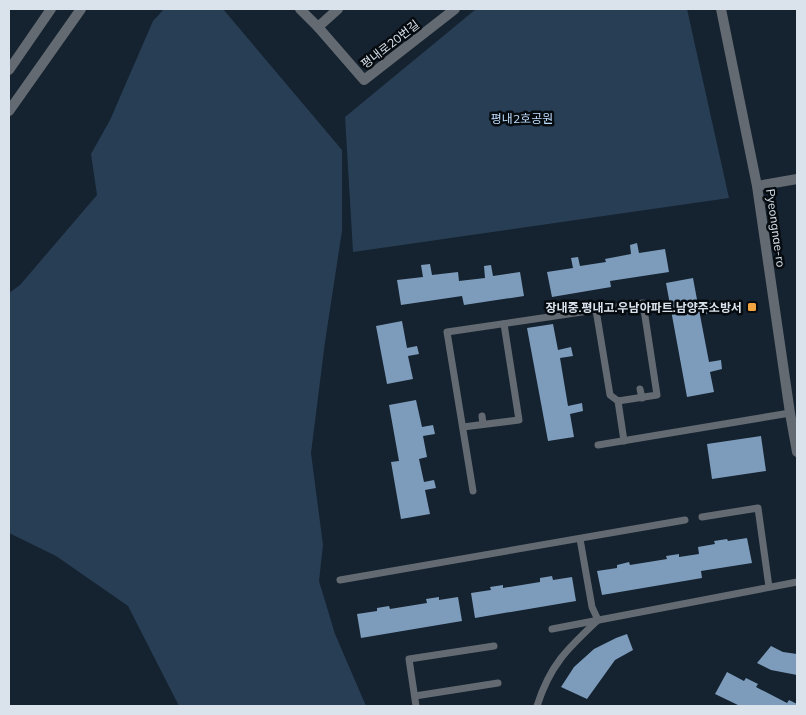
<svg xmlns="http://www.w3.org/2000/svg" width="806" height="715" font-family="Mulish,'Noto Sans KR',sans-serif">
  <rect width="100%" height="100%" fill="#15222f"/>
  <g fill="#283e55">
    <polygon points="164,9 223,9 342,150 342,231 325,342 311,453 323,545 319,581 335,634 366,706 179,706 128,606 56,556 9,533 9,293 20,285 97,195 91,154 110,120 153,21"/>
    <polygon points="476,9 687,9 729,198 353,252 345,117"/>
  </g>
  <g fill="#7d9cbc">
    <polygon points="637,243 639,253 665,249 669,272 610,281 611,287 552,297 547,272 573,268 571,258 578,257 580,266 606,262 605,259 631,254 630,245"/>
    <polygon points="430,264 432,275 458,272 459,281 485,278 484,266 491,265 493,276 520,272 524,296 464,305 462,296 401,305 397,280 423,277 421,265"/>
    <polygon points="693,278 698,305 711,303 713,313 700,315 709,362 721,360 722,369 710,372 714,392 687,397 666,283"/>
    <polygon points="402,321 407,348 417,346 419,354 408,356 413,379 387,384 376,326"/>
    <polygon points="553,324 558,350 571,347 573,356 560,358 568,406 582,403 583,411 570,414 574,437 548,441 527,328"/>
    <polygon points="416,400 422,427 433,425 435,434 423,436 427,457 419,459 424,482 434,480 436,488 425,490 430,514 401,519 391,462 399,461 389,405"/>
    <polygon points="761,436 766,471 712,479 707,444"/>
    <polygon points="747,538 752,563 701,571 702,578 602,595 597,571 617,568 617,565 629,562 630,565 667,559 666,556 679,554 679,557 699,554 698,547 715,544 714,541 727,539 728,541"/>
    <polygon points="552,576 553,580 572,577 576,601 475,618 471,593 491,590 490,587 503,585 503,588 540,582 540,578"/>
    <polygon points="439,597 439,600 458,597 462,621 361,638 357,614 377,611 377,608 389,606 390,609 427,603 426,599"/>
    <polygon points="627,634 633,650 615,660 587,699 561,687 574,667 594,649 616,638"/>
    <polygon points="771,646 783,652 797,654 797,675 771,670 757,663"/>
    <polygon points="727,672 744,681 746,678 758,684 756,687 787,703 789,700 797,704 797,706 740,706 715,694"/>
  </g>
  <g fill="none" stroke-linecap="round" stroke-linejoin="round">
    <g stroke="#636a71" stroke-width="7">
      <polyline points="640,389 642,398"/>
      <polyline points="618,401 624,441"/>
      <polyline points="482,416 483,424"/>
      <polyline points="463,427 519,420 504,324"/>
      <polyline points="598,445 790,413"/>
      <polyline points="473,491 447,332 643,303 657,395 618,401 610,395 596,310"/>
      <polyline points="702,517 758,508 769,587"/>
      <polyline points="340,580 685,520"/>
      <polyline points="552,629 797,582"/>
      <polyline points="415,696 498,683"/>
      <polyline points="416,706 409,659 494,646"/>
      <path d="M537,706C550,665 567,649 598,620L592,607L580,539"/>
    </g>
    <g stroke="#636a71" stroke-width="10">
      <polyline points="300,9 318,27 338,9"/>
      <polyline points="318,27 364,80 455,9"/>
      <polyline points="757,186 797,179"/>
    </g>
    <g stroke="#636a71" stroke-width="10">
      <polyline points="721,9 757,186 790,413 797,452"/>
      <polyline points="9,70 51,9"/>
      <polyline points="9,111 81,9"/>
    </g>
  </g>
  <rect fill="#f2a541" stroke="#060b10" stroke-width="2" x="747" y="302" width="10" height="10" rx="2.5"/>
  <g text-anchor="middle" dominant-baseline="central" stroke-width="5" stroke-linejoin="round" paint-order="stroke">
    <g font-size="12" fill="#dae2eb" stroke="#060b10">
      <text transform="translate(390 44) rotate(-38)">평내로20번길</text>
      <text transform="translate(776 228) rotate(82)">Pyeongnae-ro</text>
    </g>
    <g font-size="12" fill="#bedcfb" stroke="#060b10">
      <text x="522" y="118">평내2호공원</text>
    </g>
    <g font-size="12" font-weight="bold" fill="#dae2eb" stroke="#060b10" text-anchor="end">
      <text x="742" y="307">장내중.평내고.우남아파트.남양주소방서</text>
    </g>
  </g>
  <rect width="806" height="715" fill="none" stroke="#dae2eb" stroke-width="20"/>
</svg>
